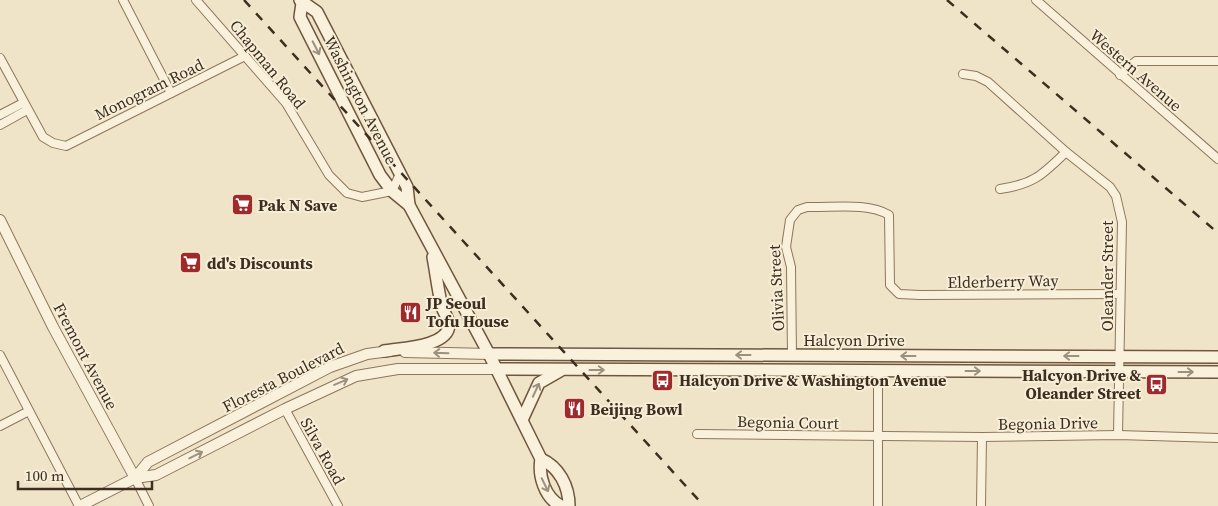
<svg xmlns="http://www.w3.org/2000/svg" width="1218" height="506" font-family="'Source Serif 4',serif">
  <rect width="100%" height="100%" fill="#f0e4c8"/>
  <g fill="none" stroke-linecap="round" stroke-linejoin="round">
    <defs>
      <g id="minor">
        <polyline points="123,0 171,93"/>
        <polyline points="196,0 286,103 329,175 347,193 362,197 392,191 400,174"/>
        <polyline points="1036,0 1218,159"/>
        <polyline points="0,58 43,137 53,143 66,146 245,56"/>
        <polyline points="963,74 976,76 988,82 1066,152 1110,187 1116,196 1122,222 1118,435"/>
        <polyline points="1120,75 1136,61 1218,61"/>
        <polyline points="0,115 23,103"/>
        <polyline points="0,125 27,110"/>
        <path d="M1000,189C1034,184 1042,175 1066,152"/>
        <polyline points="0,355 79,506"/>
        <path d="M792,356L791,267L786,247L790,220L798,210L807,207C832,208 867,202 889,215L890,285L899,294L920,295L1120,294"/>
        <polyline points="285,409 338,506"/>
        <polyline points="0,426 29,411"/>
        <polyline points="697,434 982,437 1118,435 1218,438"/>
        <polyline points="135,478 149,506"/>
        <polyline points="878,506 878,371"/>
        <polyline points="981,506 982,437"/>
      </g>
      <g id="tertiary">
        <polyline points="0,220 53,327 135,478"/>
        <polyline points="405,352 489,354"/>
        <polyline points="135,478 148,462 330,367 367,354 390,351"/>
        <polyline points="80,506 135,478 156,475 285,409 356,376 398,369 496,369"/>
      </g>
      <g id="secondary">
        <polyline points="300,0 317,12 407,187 409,205"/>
        <path d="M302,3L300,17L380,175L392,191L409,205L489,354L541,459C538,476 545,498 561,506"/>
        <path d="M384,351C401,348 448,347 449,325C449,319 444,313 442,307C438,291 436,273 433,257"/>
        <polyline points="489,354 1218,357"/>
        <polyline points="496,369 1218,372"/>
        <polyline points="522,420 539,383 560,371"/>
        <path d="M541,459C559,467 569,486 569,506"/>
      </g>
    </defs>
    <use href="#minor" stroke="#8d765c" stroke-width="10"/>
    <use href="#tertiary" stroke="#8d765c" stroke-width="12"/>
    <use href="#secondary" stroke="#6f573f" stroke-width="14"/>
    <use href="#minor" stroke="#faf1dc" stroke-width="8"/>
    <use href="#tertiary" stroke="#faf1dc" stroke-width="10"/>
    <use href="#secondary" stroke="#faf1dc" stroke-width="11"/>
    <g stroke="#3d2e20" stroke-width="2.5" stroke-dasharray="9 9" stroke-linecap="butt">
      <polyline points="244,0 704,506"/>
      <polyline points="947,0 1218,233"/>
    </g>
  </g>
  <defs><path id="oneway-shaft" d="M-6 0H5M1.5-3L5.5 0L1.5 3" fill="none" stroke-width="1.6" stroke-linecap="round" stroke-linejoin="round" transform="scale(1.25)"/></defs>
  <g stroke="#9c907e">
    <use href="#oneway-shaft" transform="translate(316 48) rotate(63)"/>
    <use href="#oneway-shaft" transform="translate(441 353) rotate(-178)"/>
    <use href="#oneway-shaft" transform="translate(743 355) rotate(-180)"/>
    <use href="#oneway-shaft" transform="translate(908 356) rotate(180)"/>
    <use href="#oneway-shaft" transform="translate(1071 356) rotate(180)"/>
    <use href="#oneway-shaft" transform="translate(597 370)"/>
    <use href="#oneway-shaft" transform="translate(973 371)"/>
    <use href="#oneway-shaft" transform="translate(1186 372)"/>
    <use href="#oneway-shaft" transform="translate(341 382) rotate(-23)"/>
    <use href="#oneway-shaft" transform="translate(536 390) rotate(-65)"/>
    <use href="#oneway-shaft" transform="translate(196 455) rotate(-27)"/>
    <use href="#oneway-shaft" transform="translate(545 485) rotate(64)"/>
  </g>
  <defs>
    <symbol id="supermarket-square" viewBox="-11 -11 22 22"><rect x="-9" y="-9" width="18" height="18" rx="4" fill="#9e2a2b" stroke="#f7eed8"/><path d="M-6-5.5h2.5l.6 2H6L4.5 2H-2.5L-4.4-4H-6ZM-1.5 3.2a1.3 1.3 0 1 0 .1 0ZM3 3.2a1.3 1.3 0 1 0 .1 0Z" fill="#fff"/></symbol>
    <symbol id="restaurant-square" viewBox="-11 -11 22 22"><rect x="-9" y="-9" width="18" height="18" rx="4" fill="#9e2a2b" stroke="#f7eed8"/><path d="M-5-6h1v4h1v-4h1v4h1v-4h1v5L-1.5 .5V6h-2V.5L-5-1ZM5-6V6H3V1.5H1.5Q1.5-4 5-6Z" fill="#fff"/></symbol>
    <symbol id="bus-square" viewBox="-11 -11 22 22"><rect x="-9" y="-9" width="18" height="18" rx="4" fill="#9e2a2b" stroke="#f7eed8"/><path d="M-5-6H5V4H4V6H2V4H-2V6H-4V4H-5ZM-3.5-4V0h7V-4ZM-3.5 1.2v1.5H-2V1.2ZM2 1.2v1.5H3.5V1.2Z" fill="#fff"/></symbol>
  </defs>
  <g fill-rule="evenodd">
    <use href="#supermarket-square" x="230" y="192" width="25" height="25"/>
    <use href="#supermarket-square" x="178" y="250" width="25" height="25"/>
    <use href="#restaurant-square" x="398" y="300" width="25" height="25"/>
    <use href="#bus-square" x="650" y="368" width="25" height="25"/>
    <use href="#bus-square" x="1144" y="372" width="25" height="25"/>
    <use href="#restaurant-square" x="562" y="396" width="25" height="25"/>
  </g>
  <g text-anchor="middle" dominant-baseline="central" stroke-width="4" stroke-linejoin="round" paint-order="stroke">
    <g font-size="16" fill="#3d2e20" stroke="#f7eed8">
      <text transform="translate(268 64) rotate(51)">Chapman Road</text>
      <text transform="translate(1136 70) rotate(41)">Western Avenue</text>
      <text transform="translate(149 89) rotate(-26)">Monogram Road</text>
      <text transform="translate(361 100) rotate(63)">Washington Avenue</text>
      <text transform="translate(1107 276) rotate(-90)">Oleander Street</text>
      <text transform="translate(1003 281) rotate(-1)">Elderberry Way</text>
      <text transform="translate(776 288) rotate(-93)">Olivia Street</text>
      <text x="854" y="340">Halcyon Drive</text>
      <text transform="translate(86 356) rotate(62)">Fremont Avenue</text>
      <text transform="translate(283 377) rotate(-27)">Floresta Boulevard</text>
      <text transform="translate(788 422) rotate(1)">Begonia Court</text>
      <text transform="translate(1048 423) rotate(-1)">Begonia Drive</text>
      <text transform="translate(323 451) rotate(61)">Silva Road</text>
    </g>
    <g font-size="16" font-weight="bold" fill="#3d2e20" stroke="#f7eed8" text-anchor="start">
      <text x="258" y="205">Pak N Save</text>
      <text x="207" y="263">dd's Discounts</text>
      <text x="426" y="303">JP Seoul<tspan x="426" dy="18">Tofu House</tspan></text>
      <text x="1141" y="375" text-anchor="end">Halcyon Drive &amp;<tspan x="1141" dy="18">Oleander Street</tspan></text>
      <text x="679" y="380">Halcyon Drive &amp; Washington Avenue</text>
      <text x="590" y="409">Beijing Bowl</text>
    </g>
  </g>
  <path d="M18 481v8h134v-8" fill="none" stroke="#3d2e20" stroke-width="2.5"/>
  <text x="25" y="481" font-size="15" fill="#3d2e20" stroke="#f7eed8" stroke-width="4" paint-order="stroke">100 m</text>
</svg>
